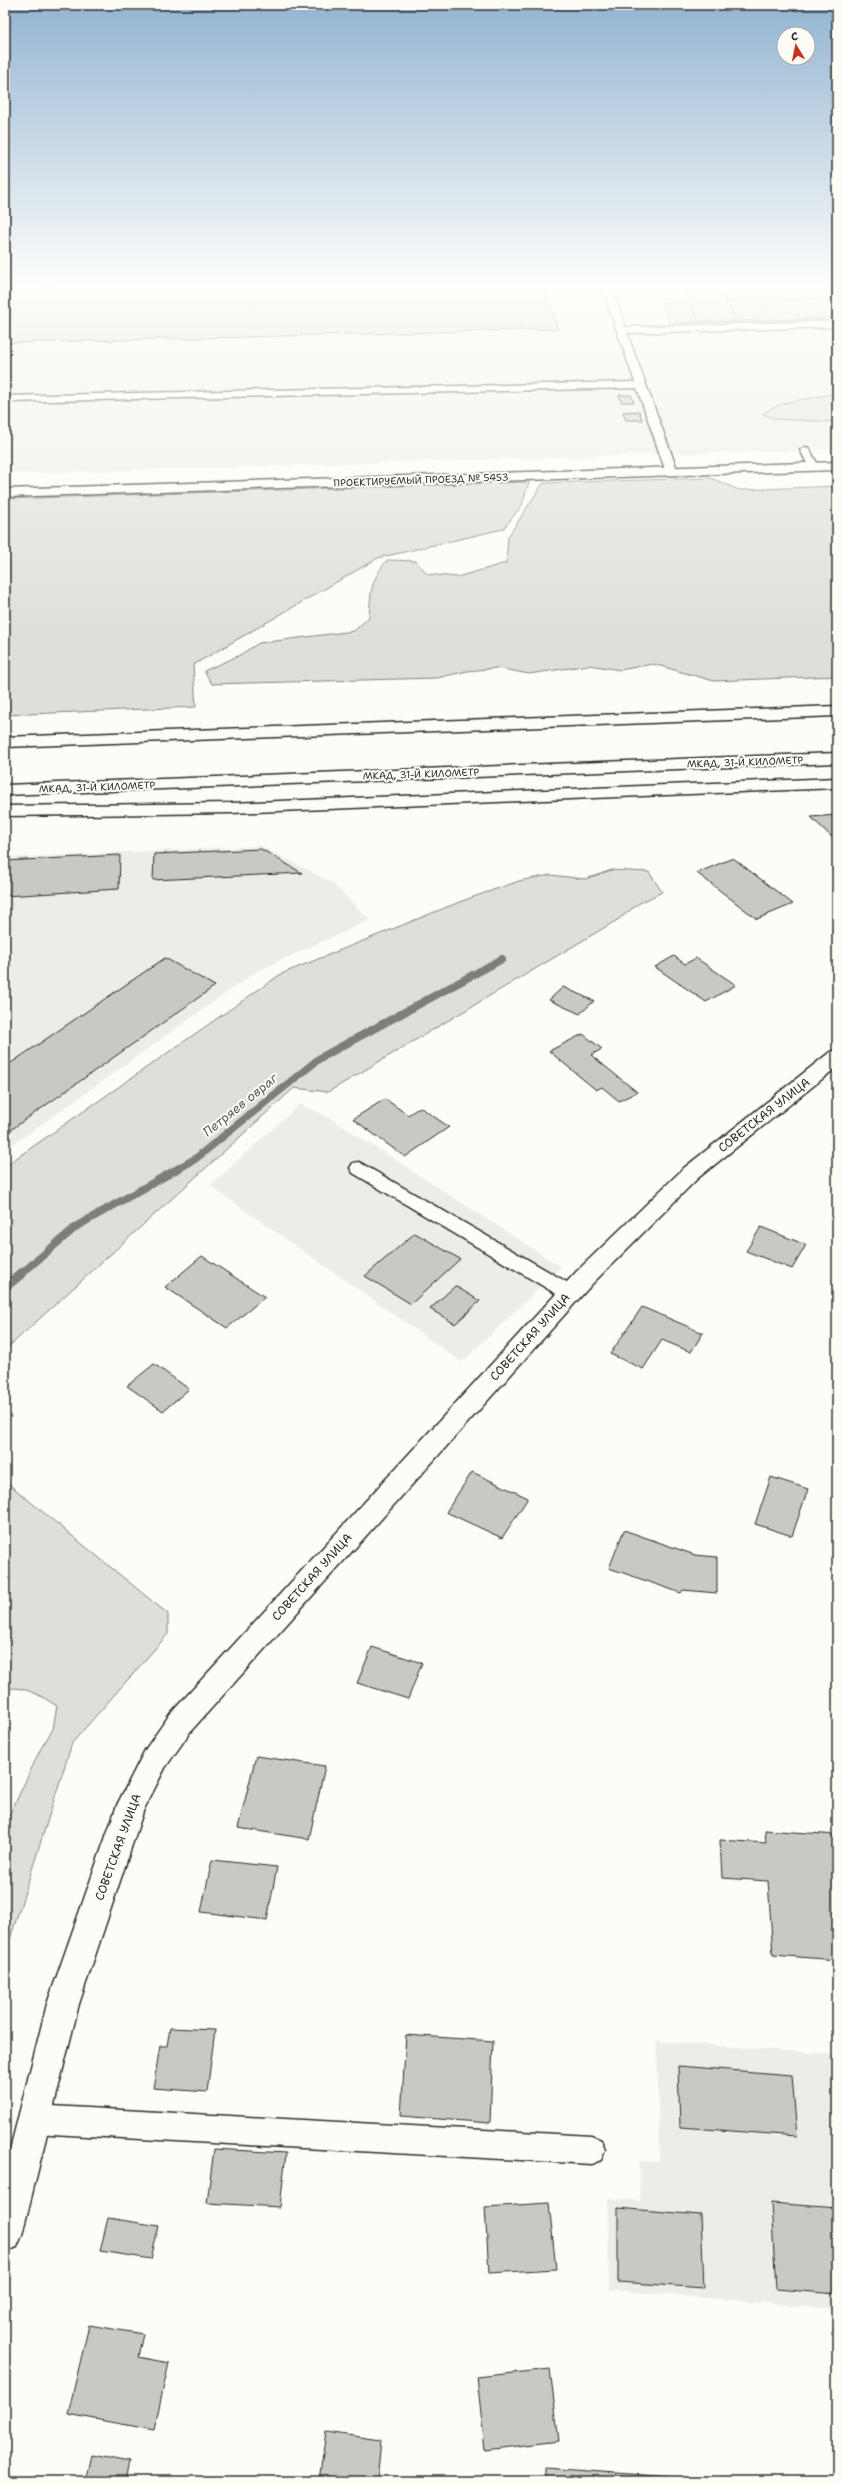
<svg xmlns="http://www.w3.org/2000/svg" width="842" height="2486" font-family="'Shantell Sans',sans-serif">
  <rect width="100%" height="100%" fill="#fdfcf7"/>
  <filter id="ink" filterUnits="userSpaceOnUse"><feTurbulence type="fractalNoise" baseFrequency=".025" numOctaves="2"/><feDisplacementMap in="SourceGraphic" scale="8" xChannelSelector="R" yChannelSelector="G"/><feConvolveMatrix kernelMatrix="1 2 1 2 8 2 1 2 1" color-interpolation-filters="sRGB"/></filter>
  <g filter="url(#ink)">
    <g fill="#edece8">
      <polygon points="5,286 837,286 837,449 5,474"/>
      <polygon points="261,846 331,882 370,920 257,971 5,1150 5,858"/>
      <polygon points="300,1104 330,1118 561,1267 462,1362 210,1186"/>
      <polygon points="657,2041 837,2055 837,2309 609,2290 608,2198 640,2201 639,2161 659,2162"/>
    </g>
    <g fill="#dfdeda" stroke="#858482">
      <path d="M837,392V422L775,419L763,414C786,397 812,401 837,392Z"/>
      <path d="M711,478L739,490L837,486V676L714,681L653,664L620,670L589,665L529,674L498,668L467,671L437,678L212,684L204,671L238,656L259,643L354,631L369,617C371,592 370,581 387,560L416,561L427,574L457,577L506,563L508,537L543,483Z"/>
      <polygon points="529,482 522,505 503,529 378,558 193,665 196,707 5,715 5,499"/>
      <polygon points="612,870 649,872 662,892 638,904 619,919 328,1092 294,1088 5,1350 5,1166 281,974 462,901 519,881 550,875 585,879"/>
      <path d="M5,1481L168,1614V1634L72,1743L5,1955V1825L40,1750L53,1729L57,1706C41,1696 24,1685 5,1689Z"/>
    </g>
    <g fill="none" stroke-linecap="round" stroke-linejoin="round">
      <polyline stroke="#7e7d7b" stroke-width="8" points="21,1274 77,1226 195,1159 320,1058 502,959"/>
      <polyline stroke="#7e7d7b" stroke-width="10" points="5,1287 22,1273"/>
    </g>
    <g fill="#c9c8c4" stroke="#2b2b2b">
      <polygon points="5,286 84,286 5,288"/>
      <polygon points="84,286 543,286 558,329 5,343 5,288"/>
      <polygon points="682,286 718,286 736,321 699,322"/>
      <polygon points="837,298 837,318 736,321 726,301"/>
      <polygon points="661,302 690,302 699,322 670,323"/>
      <polygon points="619,395 631,395 634,402 621,402"/>
      <polygon points="639,411 642,420 626,420 623,412"/>
      <polygon points="837,815 837,842 811,817"/>
      <polygon points="261,849 302,873 153,880 154,854"/>
      <polygon points="120,855 119,889 5,896 5,861"/>
      <polygon points="733,858 793,904 757,919 697,873"/>
      <polygon points="674,956 685,964 696,958 736,985 706,1002 655,967"/>
      <polygon points="165,958 215,986 5,1134 5,1067"/>
      <polygon points="563,987 594,1001 580,1014 549,1000"/>
      <polygon points="583,1034 602,1049 591,1055 637,1092 619,1101 602,1087 596,1090 549,1051"/>
      <polygon points="385,1099 408,1115 420,1107 449,1127 405,1157 353,1119"/>
      <polygon points="761,1227 806,1245 792,1269 746,1251"/>
      <polygon points="415,1233 460,1259 411,1304 365,1276"/>
      <polygon points="202,1256 265,1297 227,1328 165,1287"/>
      <polygon points="455,1286 480,1301 455,1324 430,1309"/>
      <polygon points="642,1307 703,1333 691,1352 662,1340 643,1369 610,1354"/>
      <polygon points="154,1364 189,1389 163,1411 127,1386"/>
      <polygon points="472,1472 528,1498 502,1538 446,1512"/>
      <polygon points="771,1477 808,1489 792,1536 755,1524"/>
      <polygon points="624,1530 695,1555 717,1557 717,1593 683,1590 681,1593 609,1568"/>
      <polygon points="372,1647 422,1663 408,1699 357,1683"/>
      <polygon points="256,1756 325,1766 309,1839 238,1828"/>
      <polygon points="765,1830 837,1835 837,1960 773,1955 768,1881 722,1878 720,1840 766,1843"/>
      <polygon points="212,1860 277,1867 267,1920 201,1912"/>
      <polygon points="170,2028 215,2030 207,2092 153,2088 160,2046 167,2046"/>
      <polygon points="406,2035 493,2041 490,2123 401,2116"/>
      <polygon points="678,2066 792,2075 797,2136 680,2127"/>
      <polygon points="214,2149 286,2153 280,2207 207,2203"/>
      <polygon points="549,2203 556,2269 489,2273 485,2207"/>
      <polygon points="771,2203 837,2208 837,2294 776,2289"/>
      <polygon points="618,2208 701,2215 704,2288 618,2282"/>
      <polygon points="108,2218 159,2226 151,2259 100,2251"/>
      <polygon points="89,2325 143,2334 138,2357 169,2363 154,2430 68,2414"/>
      <polygon points="550,2369 559,2441 485,2450 477,2377"/>
      <polygon points="326,2432 381,2440 377,2481 319,2481"/>
      <polygon points="92,2455 129,2462 125,2481 86,2481"/>
      <polygon points="545,2468 715,2480 715,2481 545,2481"/>
    </g>
    <g fill="none" stroke-linecap="round" stroke-linejoin="round">
      <defs>
        <g id="service">
          <polygon points="601,286 611,286 625,327 837,321 837,327 627,333 678,472 672,475 666,472 637,388 5,402 5,396 635,382"/>
          <polygon points="805,447 809,448 819,467 818,469 810,469 809,467 800,450"/>
          <polygon points="359,1162 577,1288 580,1293 577,1298 570,1300 563,1298 353,1173 350,1168 353,1163"/>
          <polygon points="34,2105 591,2136 601,2140 605,2150 601,2160 591,2164 34,2133 24,2129 20,2119 24,2109"/>
        </g>
        <g id="minor">
          <polygon points="837,462 837,470 5,497 5,489"/>
          <polygon points="837,1050 837,1067 698,1178 593,1283 190,1732 165,1768 144,1809 79,2004 22,2235 17,2247 5,2252 5,2169 47,2004 117,1805 145,1750 170,1714 577,1271 684,1168 830,1052"/>
        </g>
        <polygon id="secondary" points="837,778 837,788 231,813 5,816 5,806 231,803"/>
        <g id="trunk">
          <polygon points="837,706 837,716 5,747 5,737"/>
          <polygon points="837,753 837,763 5,795 5,785"/>
        </g>
      </defs>
      <use href="#service" stroke="#2b2b2b" stroke-width="3"/>
      <use href="#minor" stroke="#2b2b2b" stroke-width="3"/>
      <use href="#secondary" stroke="#2b2b2b" stroke-width="3"/>
      <use href="#trunk" stroke="#2b2b2b" stroke-width="3"/>
      <use href="#service" fill="#fdfcf7" fill-rule="evenodd"/>
      <use href="#minor" fill="#fdfcf7" fill-rule="evenodd"/>
      <use href="#secondary" fill="#fdfcf7" fill-rule="evenodd"/>
      <use href="#trunk" fill="#fdfcf7" fill-rule="evenodd"/>
    </g>
  </g>
  <linearGradient id="sky" x2="0" y2="1"><stop stop-color="#93b4d2"/><stop offset="0.45" stop-color="#fefefb"/><stop offset="1" stop-color="#fefefb" stop-opacity="0"/></linearGradient>
  <rect width="842" height="634" fill="url(#sky)"/>
  <g text-anchor="middle" dominant-baseline="central" stroke-width="4" stroke-linejoin="round" paint-order="stroke">
    <g font-size="10" fill="#2b2b2b" stroke="#fdfcf7">
      <text transform="translate(421 480) rotate(-2)">ПРОЕКТИРУЕМЫЙ ПРОЕЗД № 5453</text>
      <text transform="translate(745 762) rotate(-2)">МКАД, 31-Й КИЛОМЕТР</text>
      <text transform="translate(421 774) rotate(-2)">МКАД, 31-Й КИЛОМЕТР</text>
      <text transform="translate(97 787) rotate(-2)">МКАД, 31-Й КИЛОМЕТР</text>
    </g>
    <g font-size="12" fill="#2b2b2b" stroke="#fdfcf7">
      <text transform="translate(764 1115) rotate(-38)">СОВЕТСКАЯ УЛИЦА</text>
      <text transform="translate(530 1337) rotate(-48)">СОВЕТСКАЯ УЛИЦА</text>
      <text transform="translate(312 1577) rotate(-48)">СОВЕТСКАЯ УЛИЦА</text>
      <text transform="translate(118 1847) rotate(-70)">СОВЕТСКАЯ УЛИЦА</text>
    </g>
    <g font-size="13" font-style="italic" fill="#5b5b5a" stroke="#fdfcf7">
      <text transform="translate(240 1105) rotate(-39)">Петряев овраг</text>
    </g>
  </g>
  <rect width="842" height="2486" fill="none" stroke="#fdfcf7" stroke-width="20"/>
  <rect x="10" y="10" width="822" height="2466" fill="none" stroke="#2b2b2b" stroke-width="1.5" filter="url(#ink)"/>
  <g transform="translate(796 46) rotate(350)"><circle r="19" fill="#fdfcf7" stroke="#a9a8a5"/>
  <path d="M0-3L7 15L0 10L-7 15Z" fill="#c8321e"/>
  <text y="-6" font-size="11" font-weight="bold" text-anchor="middle" fill="#2b2b2b">С</text>
  </g>
</svg>
